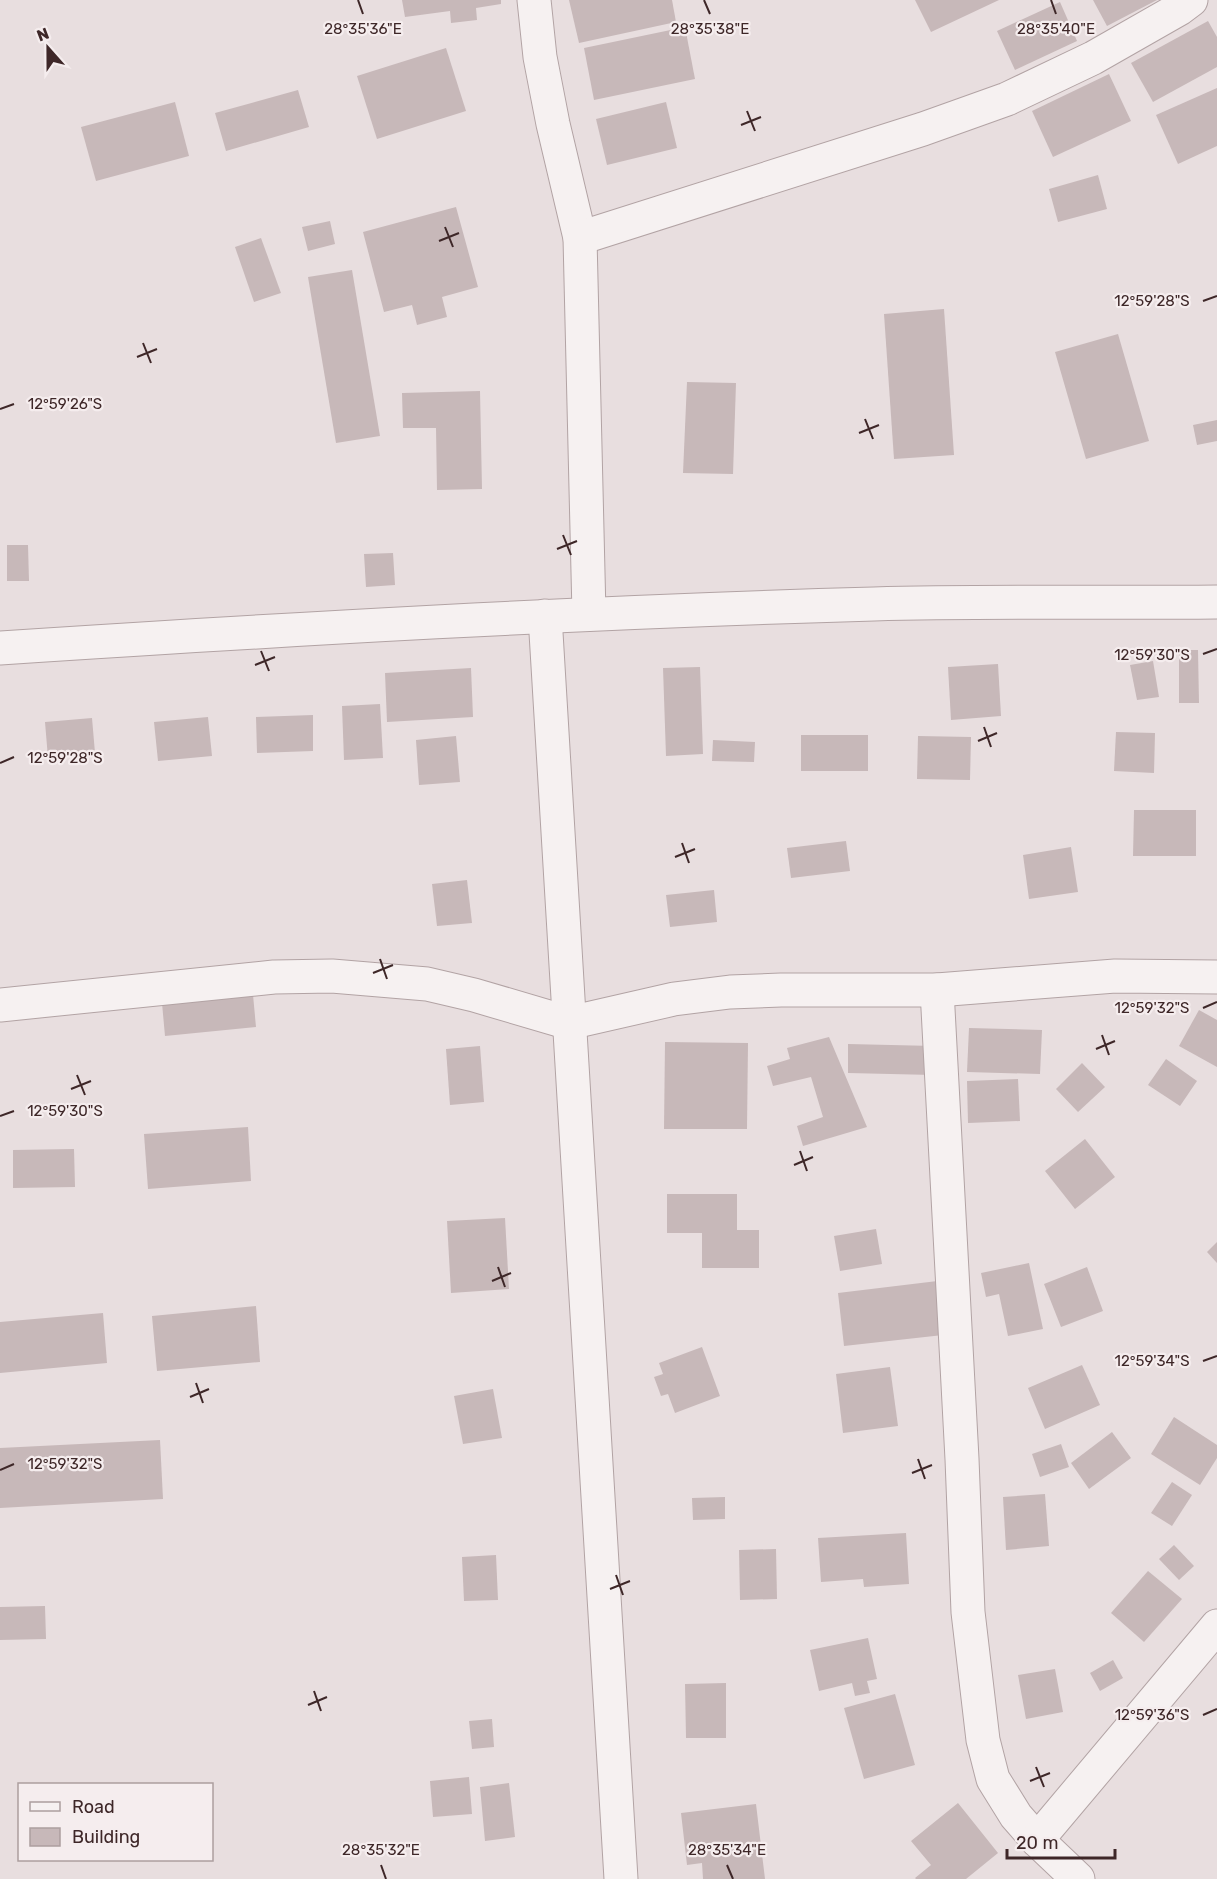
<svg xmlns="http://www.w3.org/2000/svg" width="1217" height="1879" font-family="Rubik,sans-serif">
  <rect width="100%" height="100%" fill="#e8dedf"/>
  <g fill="#c7b8b9">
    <polygon points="402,0 501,0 501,4 476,8 477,20 451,23 450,11 405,17"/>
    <polygon points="569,0 672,0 676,22 579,43"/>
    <polygon points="915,0 999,0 931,32"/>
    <polygon points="1093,0 1157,0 1107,26"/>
    <polygon points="1060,2 1077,41 1015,70 997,31"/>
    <polygon points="1208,21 1217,37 1217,67 1153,102 1131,63"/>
    <polygon points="685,27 695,79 594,100 584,48"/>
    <polygon points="446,48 466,111 377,139 357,76"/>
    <polygon points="1109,74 1131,121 1053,157 1032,111"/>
    <polygon points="1217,88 1217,146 1178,164 1156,115"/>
    <polygon points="298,90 309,127 226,151 215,113"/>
    <polygon points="175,102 189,156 96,181 81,127"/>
    <polygon points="666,102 677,148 607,165 596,119"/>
    <polygon points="1098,175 1107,209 1058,222 1049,189"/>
    <polygon points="456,207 478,287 442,297 447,317 417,325 412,305 384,312 363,232"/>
    <polygon points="330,221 335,244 308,251 302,227"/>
    <polygon points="261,238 281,293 254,302 235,247"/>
    <polygon points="352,270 380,436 336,443 308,277"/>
    <polygon points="944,309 954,455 894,459 884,314"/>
    <polygon points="1118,334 1149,441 1086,459 1055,352"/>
    <polygon points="687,382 736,383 733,474 683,473"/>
    <polygon points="480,391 482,489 437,490 436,428 403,428 402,393"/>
    <polygon points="1217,420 1217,441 1197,445 1193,425"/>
    <polygon points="7,545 28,545 29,581 7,581"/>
    <polygon points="393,553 395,585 366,587 364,554"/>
    <polygon points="1179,650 1198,650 1199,703 1179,703"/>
    <polygon points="1153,661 1159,697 1137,700 1130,665"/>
    <polygon points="998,664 1001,716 951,720 948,667"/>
    <polygon points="700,667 703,754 666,756 663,668"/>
    <polygon points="471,668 473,717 387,722 385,673"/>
    <polygon points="380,704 383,758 344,760 342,706"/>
    <polygon points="313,715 313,751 257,753 256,717"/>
    <polygon points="208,717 212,756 158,761 154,722"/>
    <polygon points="92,718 95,753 48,758 45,722"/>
    <polygon points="1116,732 1155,733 1154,773 1114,771"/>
    <rect x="801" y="735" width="67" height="36"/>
    <polygon points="456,736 460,782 419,785 416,740"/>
    <polygon points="918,736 971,737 970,780 917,779"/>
    <polygon points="713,740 755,742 754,762 712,761"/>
    <polygon points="1134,810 1196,810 1196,856 1133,856"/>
    <polygon points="846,841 850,871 791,878 787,848"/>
    <polygon points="1071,847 1078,892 1029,899 1023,855"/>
    <polygon points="467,880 472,923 437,926 432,884"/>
    <polygon points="714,890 717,922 670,927 666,895"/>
    <polygon points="253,995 256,1027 165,1036 162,1003"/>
    <polygon points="1199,1010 1217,1020 1217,1067 1179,1046"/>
    <polygon points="969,1028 1042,1030 1040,1074 967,1072"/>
    <polygon points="829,1037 867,1127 803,1146 797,1126 823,1117 811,1077 773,1086 767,1066 790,1059 787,1048"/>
    <polygon points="665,1042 748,1043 747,1129 664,1129"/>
    <polygon points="848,1044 934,1046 933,1075 848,1073"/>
    <polygon points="480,1046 484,1102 450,1105 446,1049"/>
    <polygon points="1166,1059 1197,1081 1180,1106 1148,1085"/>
    <polygon points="1082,1063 1105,1087 1078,1112 1056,1089"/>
    <polygon points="1018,1079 1020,1121 968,1123 967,1081"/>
    <polygon points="248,1127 251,1181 148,1189 144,1134"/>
    <polygon points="1085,1139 1115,1177 1075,1209 1045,1171"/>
    <polygon points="74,1149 75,1187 13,1188 13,1150"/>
    <polygon points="667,1194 737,1194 737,1230 759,1230 759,1268 702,1268 702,1233 667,1233"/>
    <polygon points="505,1218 509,1289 451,1293 447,1221"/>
    <polygon points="876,1229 882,1264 840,1271 834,1236"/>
    <polygon points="1217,1242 1217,1263 1207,1252"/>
    <polygon points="1029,1263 1043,1329 1008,1336 999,1294 986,1297 981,1273"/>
    <polygon points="1087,1267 1103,1311 1061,1327 1044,1284"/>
    <polygon points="954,1279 961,1333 844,1346 838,1293"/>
    <polygon points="256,1306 260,1362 157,1371 152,1316"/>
    <polygon points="103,1313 107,1363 0,1373 0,1322"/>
    <polygon points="702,1347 720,1396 675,1413 668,1394 661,1396 654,1377 663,1374 659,1363"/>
    <polygon points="1082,1365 1100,1405 1045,1429 1028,1388"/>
    <polygon points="890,1367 898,1426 843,1433 836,1374"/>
    <polygon points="493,1389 502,1438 463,1444 454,1396"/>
    <polygon points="1174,1417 1217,1445 1217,1458 1200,1485 1151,1454"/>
    <polygon points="1112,1432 1131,1458 1089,1489 1071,1463"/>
    <polygon points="160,1440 163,1499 0,1508 0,1448"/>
    <polygon points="1061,1444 1069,1467 1040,1477 1032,1454"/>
    <polygon points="1172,1482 1192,1495 1172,1526 1151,1513"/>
    <polygon points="1045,1494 1049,1546 1006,1550 1003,1497"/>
    <polygon points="725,1497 725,1519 693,1520 692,1498"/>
    <polygon points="906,1533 909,1584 864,1587 863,1579 821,1582 818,1538"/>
    <polygon points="1174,1545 1194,1566 1179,1580 1159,1559"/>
    <polygon points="776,1549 777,1599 740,1600 739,1550"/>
    <polygon points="496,1555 498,1600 464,1601 462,1557"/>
    <polygon points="1148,1571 1182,1599 1144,1642 1111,1613"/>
    <polygon points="45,1606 46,1639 0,1640 0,1607"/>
    <polygon points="868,1638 877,1679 867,1681 870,1693 855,1696 852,1683 819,1691 810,1650"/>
    <polygon points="1113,1660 1123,1678 1100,1691 1090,1673"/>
    <polygon points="1055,1669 1063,1712 1026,1719 1018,1675"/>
    <polygon points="726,1683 726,1738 686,1738 685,1684"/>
    <polygon points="895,1694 915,1765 864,1779 844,1708"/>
    <polygon points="492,1719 494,1747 472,1749 469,1721"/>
    <polygon points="469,1777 472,1814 433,1817 430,1781"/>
    <polygon points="509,1783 515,1837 485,1841 480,1787"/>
    <polygon points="958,1803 998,1853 966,1879 916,1879 915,1878 931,1865 911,1841"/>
    <polygon points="756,1804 765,1879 703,1879 702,1863 687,1865 681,1813"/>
  </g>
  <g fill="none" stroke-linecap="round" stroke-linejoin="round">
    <defs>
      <g id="minor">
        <polyline points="534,0 540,57 553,124 580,238 589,614"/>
        <polyline points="580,238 923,129 1007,99 1093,58 1179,9 1191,0"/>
        <polyline points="545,616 621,1879"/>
        <path d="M0,648C291,629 582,612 874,604C988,601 1103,603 1217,602"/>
        <polyline points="937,990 962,1459 968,1612 983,1740 993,1779 1016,1816 1037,1840 1078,1879"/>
        <polyline points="0,1005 274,977 332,976 427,984 474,995 569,1023 674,999 730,992 781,990 937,990 1115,976 1217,977"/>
        <polyline points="1037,1840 1217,1626"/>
      </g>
    </defs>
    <use href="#minor" stroke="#b2a3a4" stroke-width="35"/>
    <use href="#minor" stroke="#f6f1f1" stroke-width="33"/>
  </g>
  <path fill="none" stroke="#3e2728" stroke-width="2" d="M358,0L363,14M704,0L710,14M1051,0L1056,14M747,111L755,131M741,125L761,117M445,227L453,247M439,241L459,233M1203,301L1217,296M143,343L151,363M137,357L157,349M0,409L14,404M865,419L873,439M859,433L879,425M563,535L571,555M557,549L577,541M261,651L269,671M1203,654L1217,649M255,665L275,657M984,727L991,747M978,741L997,733M0,763L14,757M682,843L689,863M675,857L695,849M380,959L387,979M373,973L393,965M1203,1008L1217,1002M1102,1035L1109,1055M1096,1049L1115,1041M77,1075L85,1095M71,1089L91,1081M0,1116L14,1111M800,1151L807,1171M794,1165L813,1157M498,1267L505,1287M492,1281L511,1273M1203,1361L1217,1356M196,1383L203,1403M190,1397L209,1389M918,1459L925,1479M0,1470L14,1464M912,1473L932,1465M616,1575L623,1595M610,1589L630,1581M314,1691L321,1711M308,1705L327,1697M1203,1715L1217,1709M1036,1767L1044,1787M1030,1781L1050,1773M381,1865L386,1879M727,1865L733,1879"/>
  <g font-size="15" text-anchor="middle" fill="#3e2728" stroke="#f5edee" stroke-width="4.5" stroke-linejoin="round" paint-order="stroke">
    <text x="363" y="34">28°35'36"E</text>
    <text x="710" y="34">28°35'38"E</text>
    <text x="1056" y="34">28°35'40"E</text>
    <text x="1152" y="306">12°59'28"S</text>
    <text x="65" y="409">12°59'26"S</text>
    <text x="1152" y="660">12°59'30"S</text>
    <text x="65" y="763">12°59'28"S</text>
    <text x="1152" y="1013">12°59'32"S</text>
    <text x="65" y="1116">12°59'30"S</text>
    <text x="1152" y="1366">12°59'34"S</text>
    <text x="65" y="1469">12°59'32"S</text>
    <text x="1152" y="1720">12°59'36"S</text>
    <text x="381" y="1855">28°35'32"E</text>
    <text x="727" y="1855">28°35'34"E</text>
  </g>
  <rect x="18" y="1783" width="195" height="78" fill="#f5edee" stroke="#ac9e9f" stroke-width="1.5"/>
  <rect x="30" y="1802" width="30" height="9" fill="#f6f1f1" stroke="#ac9e9f" stroke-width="1.5"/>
  <text x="72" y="1813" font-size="18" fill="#3e2728">Road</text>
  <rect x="30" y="1828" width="30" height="18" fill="#c7b8b9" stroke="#ac9e9f" stroke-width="1.5"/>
  <text x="72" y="1843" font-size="18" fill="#3e2728">Building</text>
  <g transform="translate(48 48) rotate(339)" stroke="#f5edee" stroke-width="4.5" paint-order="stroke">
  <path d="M0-4.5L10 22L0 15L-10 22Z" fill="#3e2728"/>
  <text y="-9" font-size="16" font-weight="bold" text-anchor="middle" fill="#3e2728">N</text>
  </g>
  <path d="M1007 1849v9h108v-9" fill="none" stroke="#3e2728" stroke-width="3"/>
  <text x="1016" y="1849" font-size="18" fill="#3e2728" stroke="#f5edee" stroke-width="4.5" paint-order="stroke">20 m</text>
</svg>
